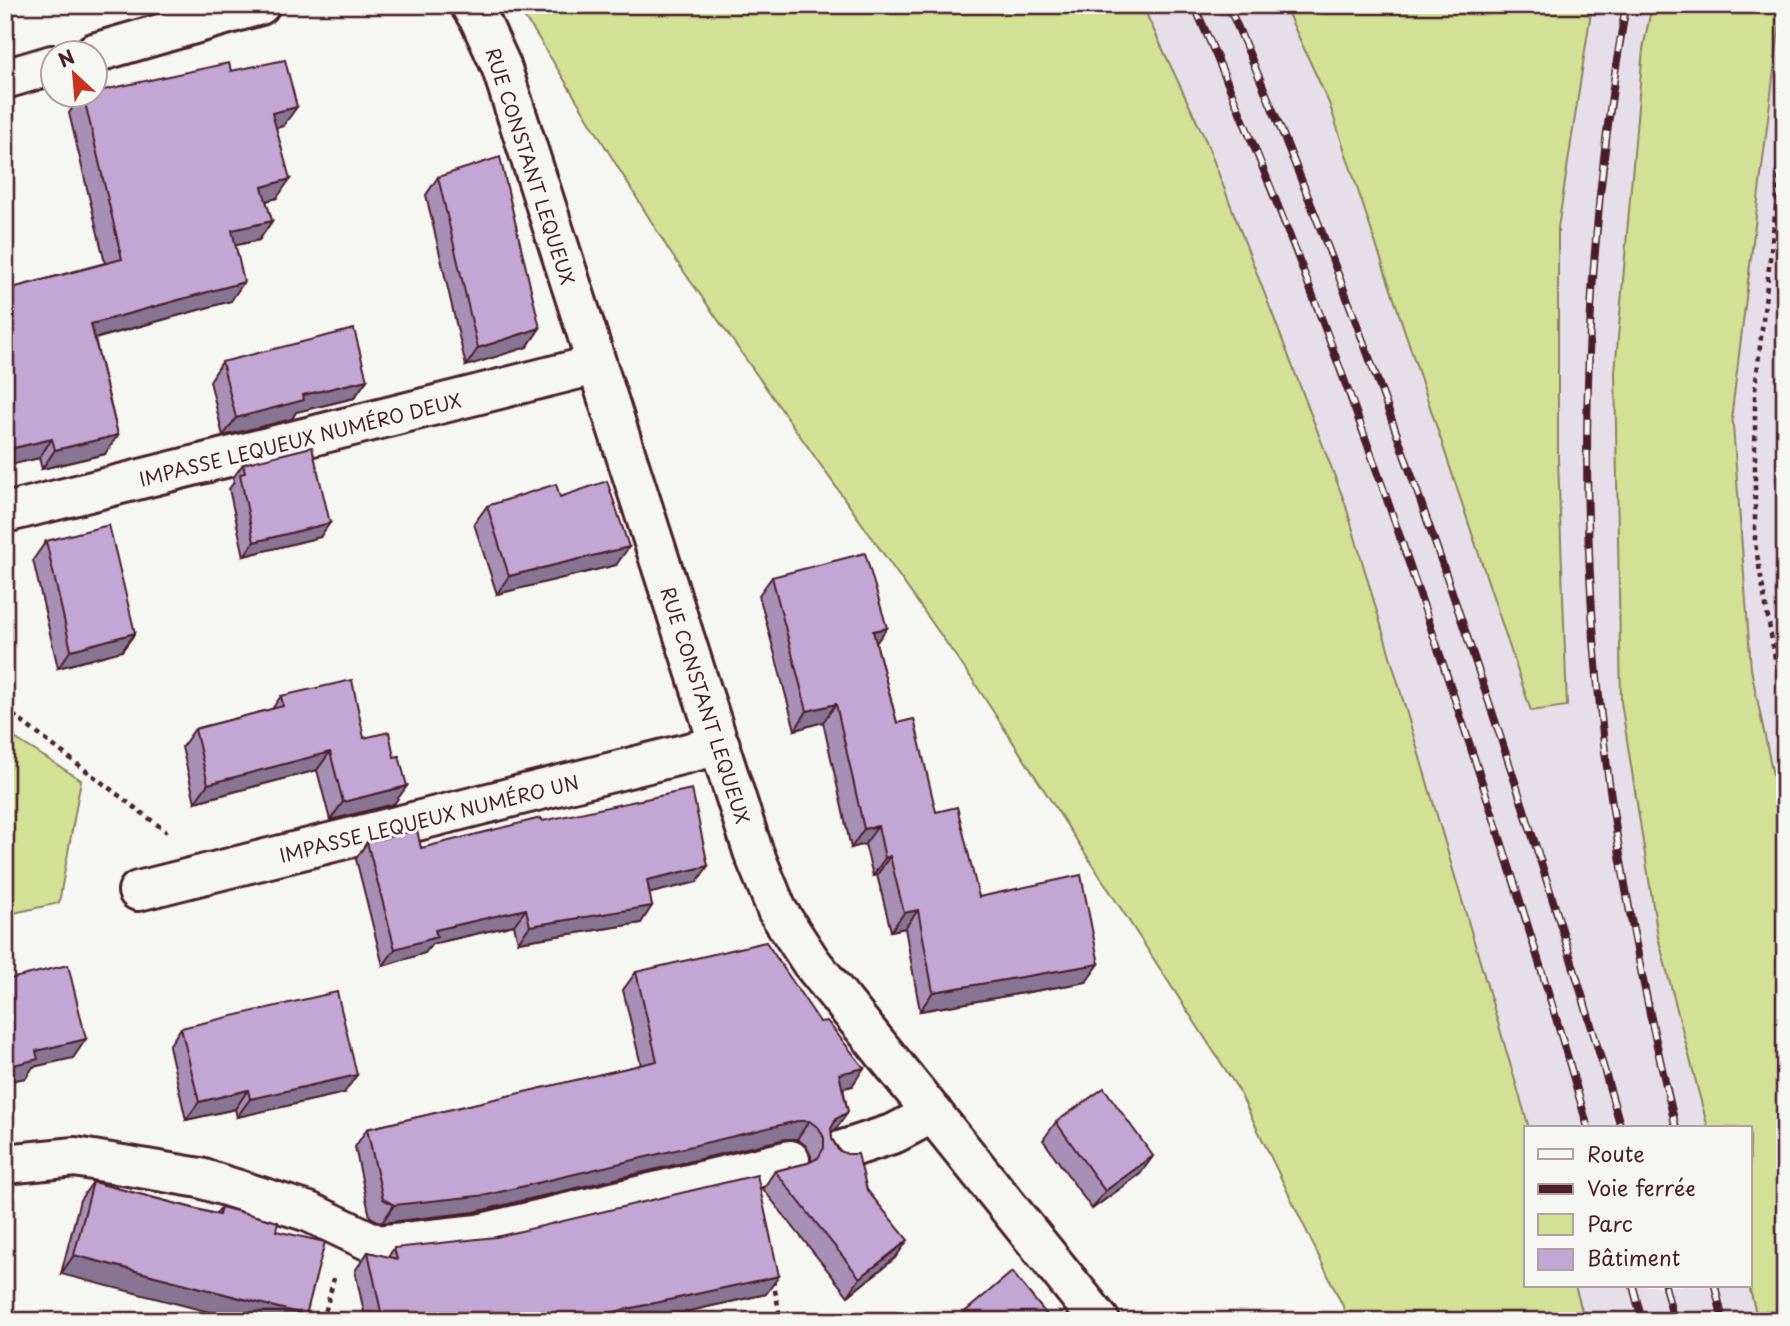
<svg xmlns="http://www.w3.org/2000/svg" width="1790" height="1326" font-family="'Playpen Sans',sans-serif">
  <rect width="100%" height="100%" fill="#f6f6f2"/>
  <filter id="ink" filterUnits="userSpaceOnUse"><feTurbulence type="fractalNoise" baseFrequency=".0143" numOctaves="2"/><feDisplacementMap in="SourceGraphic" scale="14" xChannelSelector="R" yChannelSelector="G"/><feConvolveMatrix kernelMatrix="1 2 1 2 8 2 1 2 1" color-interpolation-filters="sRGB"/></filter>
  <g filter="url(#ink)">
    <path fill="#e6dee9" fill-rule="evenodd" d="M514,5H1785V1321H1350L1238,1089L974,682L670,252L533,29ZM1526,1128H1750V1286H1526Z"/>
    <g fill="#d2e195" stroke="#8e8060" stroke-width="2">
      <polygon points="514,5 1142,5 1206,141 1345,503 1529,1128 1526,1128 1526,1286 1575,1286 1585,1321 1350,1321 1238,1089 974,682 670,252 533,29"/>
      <polygon points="1284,5 1592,5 1558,228 1558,459 1567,706 1531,711 1329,103"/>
      <polygon points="1652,5 1782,5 1732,412 1751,669 1776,790 1785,805 1785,1321 1758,1321 1749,1286 1750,1128 1708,1128 1658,937 1621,702 1615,372 1643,49"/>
      <polygon points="1785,335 1785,574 1781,555 1780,390"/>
      <polygon points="5,732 81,780 59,903 5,915"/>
    </g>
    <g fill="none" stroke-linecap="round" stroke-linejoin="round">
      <defs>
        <g id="minor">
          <polyline points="470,5 480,20 501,66 753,851 777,910 811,962 1100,1321"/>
          <polyline points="94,53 260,5"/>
          <polyline points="5,79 52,65"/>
          <polyline points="5,513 595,365"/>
          <polyline points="138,891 720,745"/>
          <polyline points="840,1151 895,1133 933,1113"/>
          <polyline points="5,1164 75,1157 200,1178 309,1212 378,1245 478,1234 790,1160"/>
        </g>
      </defs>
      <use href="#minor" stroke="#4a1f2b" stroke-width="44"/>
      <g stroke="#4a1f2b" stroke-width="4.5" stroke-dasharray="5 5" stroke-linecap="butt">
        <polyline points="1785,127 1755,390 1755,543 1785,716"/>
        <polyline points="5,709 167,832"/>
        <polyline points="773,1280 781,1321"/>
        <polyline points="323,1321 334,1278"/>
      </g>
      <use href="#minor" stroke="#f6f6f2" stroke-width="38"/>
      <defs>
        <g id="rail">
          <path d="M1194,5C1286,213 1364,427 1436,643C1490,804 1542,965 1588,1128"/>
          <path d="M1228,5C1313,197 1384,394 1452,592C1512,769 1570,948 1621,1128"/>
          <path d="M1626,5C1580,268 1574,541 1612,804C1628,913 1650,1021 1676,1128"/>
          <polyline points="1633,1286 1642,1321"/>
          <polyline points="1665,1286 1674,1321"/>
          <polyline points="1715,1286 1723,1321"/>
        </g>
      </defs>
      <use href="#rail" stroke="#4a1f2b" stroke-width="8"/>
      <use href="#rail" stroke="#f6f6f2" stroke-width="5" stroke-dasharray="16" stroke-linecap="butt"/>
    </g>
    <g fill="#a78fb5" stroke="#4a1f2b" stroke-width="2">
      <polygon points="231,71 283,126 276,128 277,198 266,201 272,221 259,240 236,245 231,301 95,339 118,435 105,454 42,469 39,458 5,466 5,290 105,263 69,113 82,94"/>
      <polygon points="438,177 540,328 527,347 466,366 426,195"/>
      <polygon points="222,362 367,380 354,398 296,412 292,419 223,436 210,381"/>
      <polygon points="243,464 320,537 244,556 229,489 234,482 233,478"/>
      <polygon points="560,497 616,565 497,594 474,524 487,506"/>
      <polygon points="46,541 135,633 122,651 58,668 33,560"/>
      <polygon points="772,577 876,643 897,723 936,812 979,897 1086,982 920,1011 905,928 891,931 877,875 873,876 865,844 851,848 823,722 795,730 759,595"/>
      <polygon points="281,696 364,738 394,804 330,820 317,770 195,802 182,747 195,729 272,709"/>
      <polygon points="367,842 421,848 697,882 650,893 641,923 518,942 514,925 432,944 425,953 383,966 356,859"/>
      <polygon points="636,972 852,1086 843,1088 848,1112 836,1129 831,1132 832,1139 867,1190 895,1258 848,1296 763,1189 775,1171 808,1163 811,1161 811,1156 806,1146 797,1139 785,1139 474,1212 382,1223 370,1217 355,1147 367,1129 641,1065 623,990"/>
      <polygon points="181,1028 344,1093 237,1117 235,1109 186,1120 169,1046"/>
      <polygon points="1056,1122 1153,1156 1140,1174 1092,1209 1043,1140"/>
      <polygon points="93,1182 216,1214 221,1207 278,1222 61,1274 80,1200"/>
      <polygon points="394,1248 766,1294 644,1321 366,1321 355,1271 368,1252 388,1257"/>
    </g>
    <g fill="#887494" stroke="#4a1f2b" stroke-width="2">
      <polygon points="297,107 283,126 258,132 272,113"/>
      <polygon points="290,179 277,198 249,206 262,187"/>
      <polygon points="272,221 259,240 219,249 232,230"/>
      <polygon points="244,282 231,301 78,343 91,324"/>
      <polygon points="540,328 527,347 466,366 478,348"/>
      <polygon points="367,380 354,398 296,412 292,419 223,436 236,418 303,395"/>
      <polygon points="118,435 105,454 42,469 55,450"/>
      <polygon points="52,439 39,458 5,466 5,450"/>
      <polygon points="330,523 320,537 244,556 254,542"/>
      <polygon points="629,547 616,565 497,594 509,576"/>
      <polygon points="887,628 874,646 873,631"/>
      <polygon points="135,633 122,651 58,668 71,650"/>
      <polygon points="836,704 823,722 795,730 807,711"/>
      <polygon points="330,752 317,770 195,802 208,784"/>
      <polygon points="407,786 394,804 330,820 343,802"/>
      <polygon points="878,826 865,844 851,848 864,829"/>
      <polygon points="890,856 877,875 873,876 885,858"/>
      <polygon points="708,866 697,882 635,897 647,880"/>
      <polygon points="652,906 641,923 518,942 530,926"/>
      <polygon points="526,909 514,925 432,944 425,953 383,966 395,949 435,930"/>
      <polygon points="918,910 905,928 891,931 904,913"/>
      <polygon points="1099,964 1086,982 920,1011 933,992"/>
      <polygon points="86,1039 73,1058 33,1067 26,1078 5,1082 5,1067 36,1051"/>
      <polygon points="864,1068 852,1086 827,1092 839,1074"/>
      <polygon points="357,1075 344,1093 237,1117 250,1099"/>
      <polygon points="248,1090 235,1109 186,1120 199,1102"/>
      <polygon points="848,1112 836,1129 823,1137 836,1119"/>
      <polygon points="797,1121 809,1121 797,1139 785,1139 474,1212 382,1223 394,1205"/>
      <polygon points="1153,1156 1140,1174 1092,1209 1105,1191"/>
      <polygon points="908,1240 895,1258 848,1296 860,1278"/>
      <polygon points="74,1255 306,1315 302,1321 244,1321 61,1274"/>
      <polygon points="779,1276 766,1294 644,1321 572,1321"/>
    </g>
    <g fill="#c2a6d3" stroke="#4a1f2b" stroke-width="2">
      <polygon points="285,60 297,107 272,113 290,179 262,187 272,221 232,230 244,282 91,324 118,435 55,450 52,439 5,450 5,389 10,387 5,370 5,290 122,259 83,94 94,94 94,92 229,63 231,71"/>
      <polygon points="500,157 540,328 478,348 438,177"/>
      <polygon points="354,329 367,380 303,395 304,400 236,418 222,362"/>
      <polygon points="312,447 330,523 254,542 240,474 245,473 243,464"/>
      <polygon points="607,481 629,547 509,576 487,506 556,484 560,497"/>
      <polygon points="109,525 135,633 71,650 46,541"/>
      <polygon points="865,553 887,628 873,631 897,723 914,719 936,812 957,807 979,897 1081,875 1099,964 933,992 918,910 904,913 890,856 885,858 878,826 864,829 836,704 807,711 772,577"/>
      <polygon points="352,680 364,738 389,732 394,757 399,756 407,786 343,802 330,752 208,784 195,729 283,706 281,696"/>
      <polygon points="692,789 708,866 647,880 652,906 530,926 526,909 435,930 437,937 395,949 367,842 417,830 421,848 541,818 543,821"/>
      <polygon points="766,942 820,1022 827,1021 864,1068 839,1074 848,1112 836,1119 831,1129 832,1139 838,1150 847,1154 858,1154 867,1190 908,1240 860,1278 775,1171 808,1163 818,1158 824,1148 824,1138 819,1128 809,1121 797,1121 487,1195 394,1205 383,1199 367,1129 657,1061 636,972"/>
      <polygon points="68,965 86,1039 36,1051 38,1059 5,1067 5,980"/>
      <polygon points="337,992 357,1075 250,1099 248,1090 199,1102 181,1028"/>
      <polygon points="1104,1088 1153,1156 1105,1191 1056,1122"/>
      <polygon points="757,1175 779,1276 572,1321 383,1321 368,1252 397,1259 394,1248 496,1237"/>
      <polygon points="93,1182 219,1215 221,1207 278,1222 276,1231 325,1242 306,1315 74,1255"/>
      <polygon points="1012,1272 1052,1321 954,1321"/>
    </g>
  </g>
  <g text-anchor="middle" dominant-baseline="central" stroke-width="6" stroke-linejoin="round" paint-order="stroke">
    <g font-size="19" fill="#4a1f2b" stroke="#f6f6f2">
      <text transform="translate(531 166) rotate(72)">RUE CONSTANT LEQUEUX</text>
      <text transform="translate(300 439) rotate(-14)">IMPASSE LEQUEUX NUMÉRO DEUX</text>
      <text transform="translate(706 705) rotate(72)">RUE CONSTANT LEQUEUX</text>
      <text transform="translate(429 818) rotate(-14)">IMPASSE LEQUEUX NUMÉRO UN</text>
    </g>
  </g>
  <rect width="1790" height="1326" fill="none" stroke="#f6f6f2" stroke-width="28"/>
  <rect x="14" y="14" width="1762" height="1298" fill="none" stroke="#4a1f2b" stroke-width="2.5" filter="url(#ink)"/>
  <rect x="1524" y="1126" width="228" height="161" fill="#f6f6f2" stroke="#b1a0a2" stroke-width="2"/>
  <rect x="1538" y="1149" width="35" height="10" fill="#f6f6f2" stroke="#b1a0a2" stroke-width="2"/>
  <text x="1587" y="1162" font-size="21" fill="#4a1f2b">Route</text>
  <rect x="1538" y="1184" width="35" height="10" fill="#4a1f2b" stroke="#b1a0a2" stroke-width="2"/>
  <text x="1587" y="1196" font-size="21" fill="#4a1f2b">Voie ferrée</text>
  <rect x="1538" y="1214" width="35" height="21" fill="#d2e195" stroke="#b1a0a2" stroke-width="2"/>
  <text x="1587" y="1232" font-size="21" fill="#4a1f2b">Parc</text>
  <rect x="1538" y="1249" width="35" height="21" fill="#c2a6d3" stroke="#b1a0a2" stroke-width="2"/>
  <text x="1587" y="1266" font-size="21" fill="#4a1f2b">Bâtiment</text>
  <g transform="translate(74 74) rotate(334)"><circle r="33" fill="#f6f6f2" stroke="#b1a0a2" stroke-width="2"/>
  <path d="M0-5L12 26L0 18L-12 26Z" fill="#c8321e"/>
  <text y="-10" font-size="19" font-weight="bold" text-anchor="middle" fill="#4a1f2b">N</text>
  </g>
</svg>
